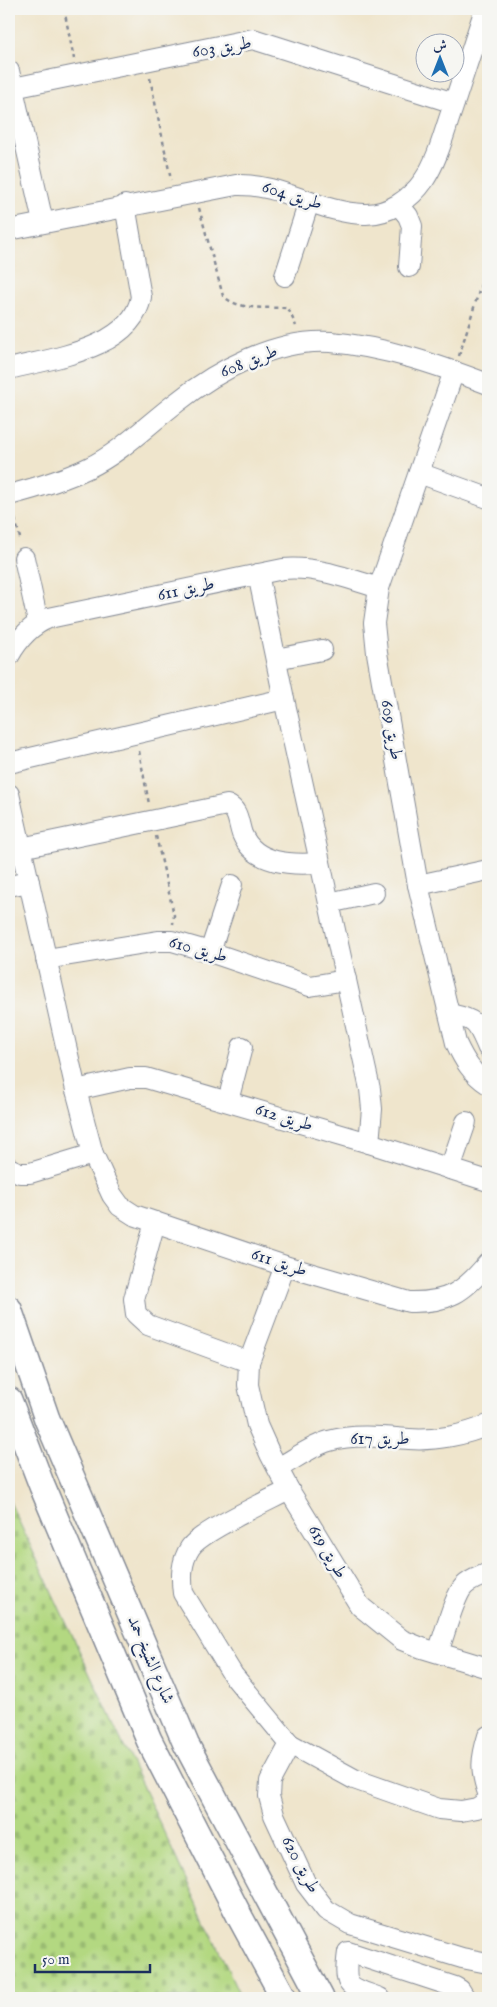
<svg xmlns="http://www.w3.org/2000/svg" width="497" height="2007" font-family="'IM FELL English',Amiri,serif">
  <defs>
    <pattern id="cemetery-stones" width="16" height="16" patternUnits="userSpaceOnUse" patternTransform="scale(1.25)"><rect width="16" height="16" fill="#b3d881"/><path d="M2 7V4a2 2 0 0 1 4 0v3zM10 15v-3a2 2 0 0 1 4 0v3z" fill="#99ba72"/></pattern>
  </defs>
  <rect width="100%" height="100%" fill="#f6f6f2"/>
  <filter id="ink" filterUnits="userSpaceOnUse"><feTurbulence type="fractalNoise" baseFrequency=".02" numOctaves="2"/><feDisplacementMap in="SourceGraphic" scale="10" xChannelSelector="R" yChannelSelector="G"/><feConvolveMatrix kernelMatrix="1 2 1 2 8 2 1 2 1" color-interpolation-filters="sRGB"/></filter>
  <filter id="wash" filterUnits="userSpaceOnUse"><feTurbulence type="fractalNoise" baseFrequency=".0096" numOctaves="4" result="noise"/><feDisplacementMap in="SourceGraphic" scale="20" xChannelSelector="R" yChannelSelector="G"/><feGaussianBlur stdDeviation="1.12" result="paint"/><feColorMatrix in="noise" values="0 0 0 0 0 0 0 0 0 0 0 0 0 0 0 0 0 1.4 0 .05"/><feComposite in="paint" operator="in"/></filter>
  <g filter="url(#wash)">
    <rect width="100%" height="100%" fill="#efe5cc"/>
    <polygon fill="url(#cemetery-stones)" stroke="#678470" points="9,1500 238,1991 241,1998 9,1998"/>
  </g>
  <g filter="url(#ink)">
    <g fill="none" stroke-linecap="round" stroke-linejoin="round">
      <defs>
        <g id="minor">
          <polyline points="9,71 43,222"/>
          <polyline points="13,88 253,39 454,103"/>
          <polyline points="399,205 408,216 412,226 409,267"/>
          <path d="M9,230L236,185C281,183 319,213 364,214C388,215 411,199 424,180C438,159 444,133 452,110C463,76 474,42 485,9"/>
          <polyline points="285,276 309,202"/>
          <path d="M9,369C52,358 132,349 141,297L125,205"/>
          <path d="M454,371L379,588L374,623L377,653L418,885L456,1043C464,1060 472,1074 488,1084"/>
          <polyline points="419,473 488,498"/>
          <path d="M9,495C36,488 63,480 88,468C120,453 147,425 176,403C217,370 277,338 331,342C386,347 438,365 488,384"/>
          <polyline points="24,558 38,622"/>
          <polyline points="258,574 284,699 370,1089 372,1109 369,1143"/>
          <path d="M9,656C18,640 31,625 49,618L283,569C316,566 347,578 379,588"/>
          <polyline points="276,659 322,650"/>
          <polyline points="9,763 284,699"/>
          <path d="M9,794L76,1090L93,1154L112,1195L120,1206L134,1215L285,1266L409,1302C448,1303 464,1292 488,1263"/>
          <path d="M21,848L227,805C239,810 238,823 242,834C255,865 292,865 320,863"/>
          <polyline points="418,885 488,870"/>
          <polyline points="9,886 29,882"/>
          <polyline points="329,903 374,893"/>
          <polyline points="210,952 232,885"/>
          <polyline points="46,959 158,941 172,941 210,952 310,986 346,980"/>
          <path d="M450,1014C478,1020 477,1023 488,1048"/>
          <polyline points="76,1090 130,1078 146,1078 369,1143 488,1181"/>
          <polyline points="228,1101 242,1047"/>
          <polyline points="9,1168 20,1173 30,1173 93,1154"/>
          <polyline points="450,1169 466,1122"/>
          <polyline points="155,1222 134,1299 136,1314 148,1325 249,1362"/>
          <polyline points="285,1266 249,1362 248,1385 257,1425 270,1454 289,1490 360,1606 402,1640 422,1648 488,1668"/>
          <path d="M278,1468C293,1460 313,1445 329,1441C355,1434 382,1437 409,1439C435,1441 465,1435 488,1425"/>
          <path d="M289,1490C268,1501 201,1531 190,1548C181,1562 181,1577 183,1593L233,1675L290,1744L354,1779L439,1809L461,1811L477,1808L488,1801"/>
          <path d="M438,1652C444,1637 454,1596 464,1586C471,1579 480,1577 488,1573"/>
          <path d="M488,1736C481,1759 480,1770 488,1793"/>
          <polyline points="290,1744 270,1781 269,1796 274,1815 306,1884 326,1910 350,1924 462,1958 488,1963"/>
          <path d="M380,1998C348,1986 343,1989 348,1952L455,1987L460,1990L465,1998"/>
        </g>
        <g id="major">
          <polyline points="9,1309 47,1419 186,1744 321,1998"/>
          <polyline points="9,1400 42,1486 149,1740 241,1919 284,1998"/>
        </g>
      </defs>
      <use href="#minor" stroke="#858a95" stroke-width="22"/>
      <use href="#major" stroke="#858a95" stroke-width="28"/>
      <g stroke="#858a95" stroke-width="2.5" stroke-dasharray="4 4" stroke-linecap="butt">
        <polyline points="64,9 74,59"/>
        <polyline points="150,78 171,180"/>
        <path d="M199,208L223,296C239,311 267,307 288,308L296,326"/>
        <polyline points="459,356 488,262"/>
        <polyline points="13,511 21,542"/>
        <polyline points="139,751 149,804"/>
        <polyline points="156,836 174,915 173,924"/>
      </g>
      <use href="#minor" stroke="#fff" stroke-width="20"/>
      <use href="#major" stroke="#fff" stroke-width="25"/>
    </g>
  </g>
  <g text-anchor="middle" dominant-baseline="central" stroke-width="5" stroke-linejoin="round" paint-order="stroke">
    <g font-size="18" fill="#1b2f5e" stroke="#f6f6f2">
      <text transform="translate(222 48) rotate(-9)">طريق 603</text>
      <text transform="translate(292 196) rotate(17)">طريق 604</text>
      <text transform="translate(249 362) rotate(-22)">طريق 608</text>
      <text transform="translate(186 590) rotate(-12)">طريق 611</text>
      <text transform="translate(391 730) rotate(80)">طريق 609</text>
      <text transform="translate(198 950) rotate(15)">طريق 610</text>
      <text transform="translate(284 1118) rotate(17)">طريق 612</text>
      <text transform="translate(279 1263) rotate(18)">طريق 611</text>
      <text x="380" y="1439">طريق 617</text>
      <text transform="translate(327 1552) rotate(59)">طريق 619</text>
      <text transform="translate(150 1660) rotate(67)">شارع الشيخ حمد</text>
      <text transform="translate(300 1865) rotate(62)">طريق 620</text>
    </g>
  </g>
  <rect width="497" height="2007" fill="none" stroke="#f6f6f2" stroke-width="30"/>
  <g transform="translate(440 58)"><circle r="24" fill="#f6f6f2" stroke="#9ea6b7"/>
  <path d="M0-4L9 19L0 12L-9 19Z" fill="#1f6fb2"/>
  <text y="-8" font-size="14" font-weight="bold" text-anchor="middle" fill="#1b2f5e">ش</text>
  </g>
  <path d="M35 1964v8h115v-8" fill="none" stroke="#1b2f5e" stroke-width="2.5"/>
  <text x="42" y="1964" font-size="15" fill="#1b2f5e" stroke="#f6f6f2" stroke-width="4" paint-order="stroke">50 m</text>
</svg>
